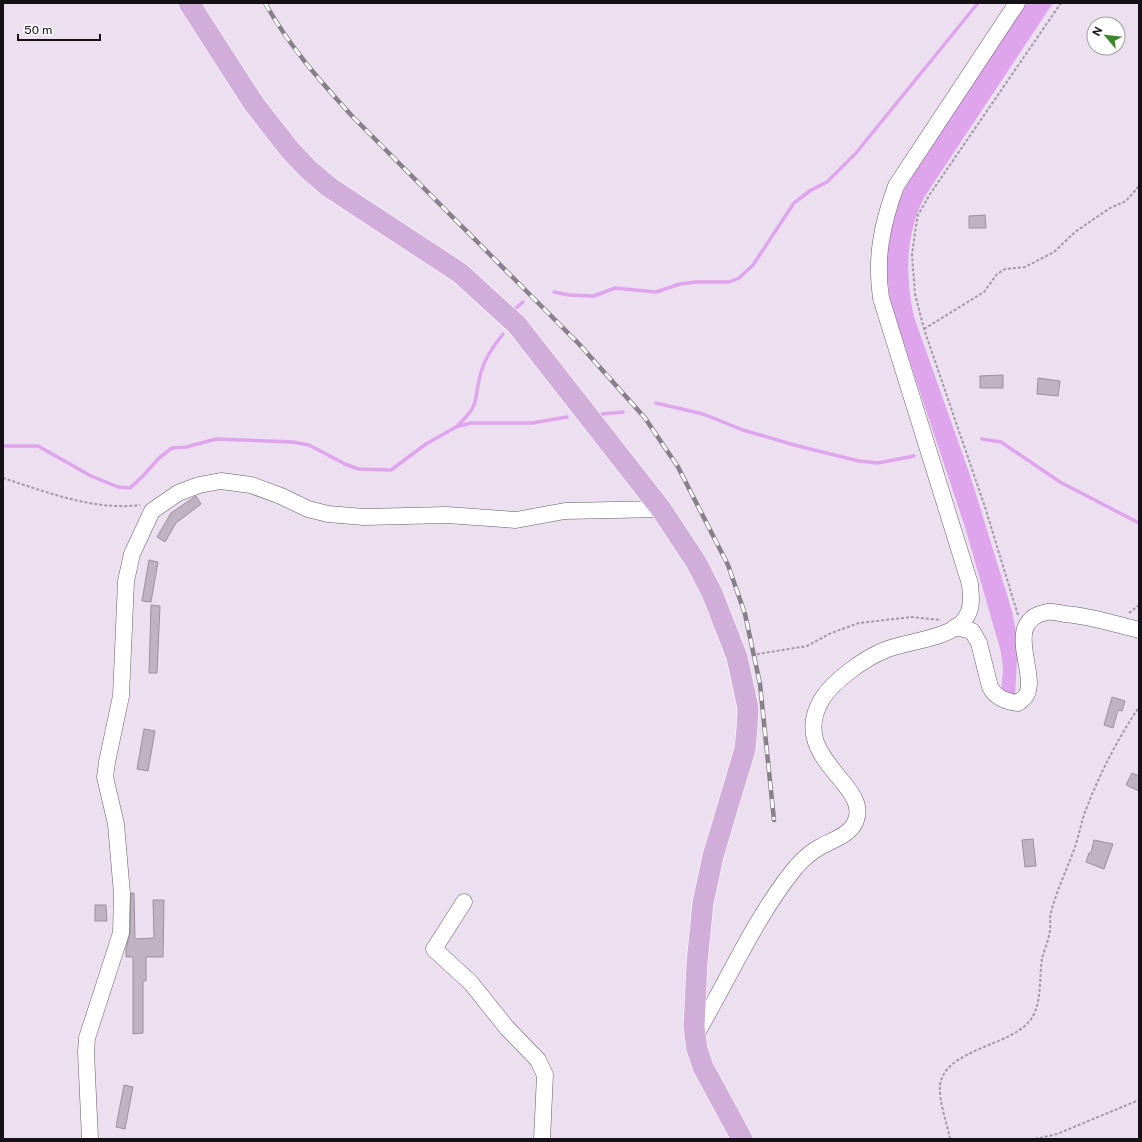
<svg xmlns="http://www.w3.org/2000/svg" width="1142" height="1142" font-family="'Public Sans',sans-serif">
  <rect width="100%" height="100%" fill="#ecdff0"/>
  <path fill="#dea5ed" d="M1027,3H1053L925,196C905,234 905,276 914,317L970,475L1012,611L1018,642L1015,695L1001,692L1003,669L1001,652L965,527L891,305C883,257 888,225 908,181Z"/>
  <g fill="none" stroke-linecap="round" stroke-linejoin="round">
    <g stroke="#dea5ed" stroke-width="3.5">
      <polyline points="554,292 569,295 594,296 615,288 656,292 680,284 696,282 729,282 739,278 753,265 794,203 811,190 827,182 856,153 978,3"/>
      <polyline points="516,308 523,302"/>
      <polyline points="656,403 703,414 743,430 798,446 859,461 878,463 914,456"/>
      <polyline points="602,414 623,412"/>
      <path d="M458,425C482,403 473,399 481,372C485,358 494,345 503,334"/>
      <polyline points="982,439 1001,442 1060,482 1139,523"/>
      <polyline points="3,446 38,446 91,476 118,487 130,488 143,476 159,458 172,448 186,447 216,439 293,442 309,445 345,464 358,469 391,470 426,444 456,427 471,423 532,423 567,417"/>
    </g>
  </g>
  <g fill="#bfb2c2" stroke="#9c8f9f">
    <polygon points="985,215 986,228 969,228 969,216"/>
    <polygon points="1003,375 1003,388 980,388 980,376"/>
    <polygon points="1038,378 1060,381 1058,396 1037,394"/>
    <polygon points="196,496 201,504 176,523 165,542 157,537 171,513"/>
    <polygon points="149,560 158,562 151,602 142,601"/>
    <polygon points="151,605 160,606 157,673 149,673"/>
    <polygon points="1112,697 1125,701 1122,711 1118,710 1113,728 1104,725"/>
    <polygon points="144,729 155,731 148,771 137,769"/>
    <polygon points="1132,773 1139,776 1139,791 1126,785"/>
    <polygon points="1033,839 1036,866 1025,867 1022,840"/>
    <polygon points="1094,840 1113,844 1104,869 1086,862 1089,853 1091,853"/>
    <polygon points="131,893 134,893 135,939 154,938 153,900 164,900 163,957 146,957 146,981 143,981 143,1033 133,1034 133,957 126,957 126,949 130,933"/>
    <polygon points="95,905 106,905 107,921 95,921"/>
    <polygon points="124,1085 133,1087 125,1129 116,1127"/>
  </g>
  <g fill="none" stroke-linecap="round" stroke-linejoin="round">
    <defs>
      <g id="minor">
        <path d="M955,627L972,631L979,643L990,687C996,698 1005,701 1018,703C1020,701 1023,699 1025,697C1041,677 1000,621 1047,612C1052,611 1059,613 1065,614C1091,616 1114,624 1139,630"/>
        <polyline points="464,902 434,949 471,983 507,1028 538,1060 545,1075 542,1139"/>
        <path d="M695,1036C728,981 755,917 796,867C803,859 811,852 820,847C832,840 851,835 856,820C870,784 787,757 822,699C833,681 865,658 885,650C906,641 951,639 965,619C973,608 971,597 970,584L881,298C875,258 882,224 896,186L1017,3"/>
        <polyline points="90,1139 86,1052 87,1038 121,933 122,894 116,824 105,777 107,762 121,696 126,581 132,554 152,511 178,493 199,485 221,481 251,485 281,496 308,509 328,514 364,517 447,515 516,520 565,511 661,509"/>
      </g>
      <polyline id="major" points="189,3 254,104 290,150 308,169 329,187 460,273 517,325 661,509 696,562 712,593 737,657 748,708 747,728 745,749 713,856 703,903 697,963 694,1027 697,1049 703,1067 742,1139"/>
    </defs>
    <use href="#minor" stroke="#675b6a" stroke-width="17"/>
    <use href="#major" stroke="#fff" stroke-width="22"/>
    <g stroke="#a399a6" stroke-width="2" stroke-dasharray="3 2" stroke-linecap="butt">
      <polyline points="924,329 984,292 997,274 1005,269 1025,267 1054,252 1075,232 1110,208 1126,201 1139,186"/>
      <path d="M3,478C46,492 95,511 140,505"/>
      <polyline points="1129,613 1139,605"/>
      <polyline points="1018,615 985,507 924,329 915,294 912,255 915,232 918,215 930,194 1061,3"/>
      <polyline points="752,655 807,646 831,633 859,623 912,617 941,620"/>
      <path d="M950,1139C947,1122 939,1103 940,1086C944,1047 1016,1047 1033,1016C1042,999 1039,977 1042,959C1044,950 1049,940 1050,930C1051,924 1049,918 1051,912C1057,890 1067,869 1075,847C1079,835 1081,823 1085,812C1099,775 1117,740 1139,707"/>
      <polyline points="1035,1139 1057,1134 1139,1100"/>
    </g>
    <use href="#minor" stroke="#fff" stroke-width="16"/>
    <use href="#major" stroke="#d1aeda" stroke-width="21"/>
    <defs>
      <path id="rail" d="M265,3C290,47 319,80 353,117L579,344L645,418L678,467L728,565L745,614L760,684L774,820"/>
    </defs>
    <use href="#rail" stroke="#877f8a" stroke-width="4.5"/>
    <use href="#rail" stroke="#fff" stroke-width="3" stroke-dasharray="9" stroke-linecap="butt"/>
  </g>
  <rect width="1142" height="1142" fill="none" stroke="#151116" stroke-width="8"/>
  <g transform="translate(1106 36) rotate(298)"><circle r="19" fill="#ffffff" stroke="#a1a0a2"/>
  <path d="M0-3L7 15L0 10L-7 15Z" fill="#40862c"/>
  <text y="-6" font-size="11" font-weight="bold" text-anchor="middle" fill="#151116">N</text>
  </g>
  <path d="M18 34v6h82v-6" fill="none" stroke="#151116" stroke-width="2"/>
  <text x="24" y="34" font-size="12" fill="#151116" stroke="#ffffff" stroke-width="3" paint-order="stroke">50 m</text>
</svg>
